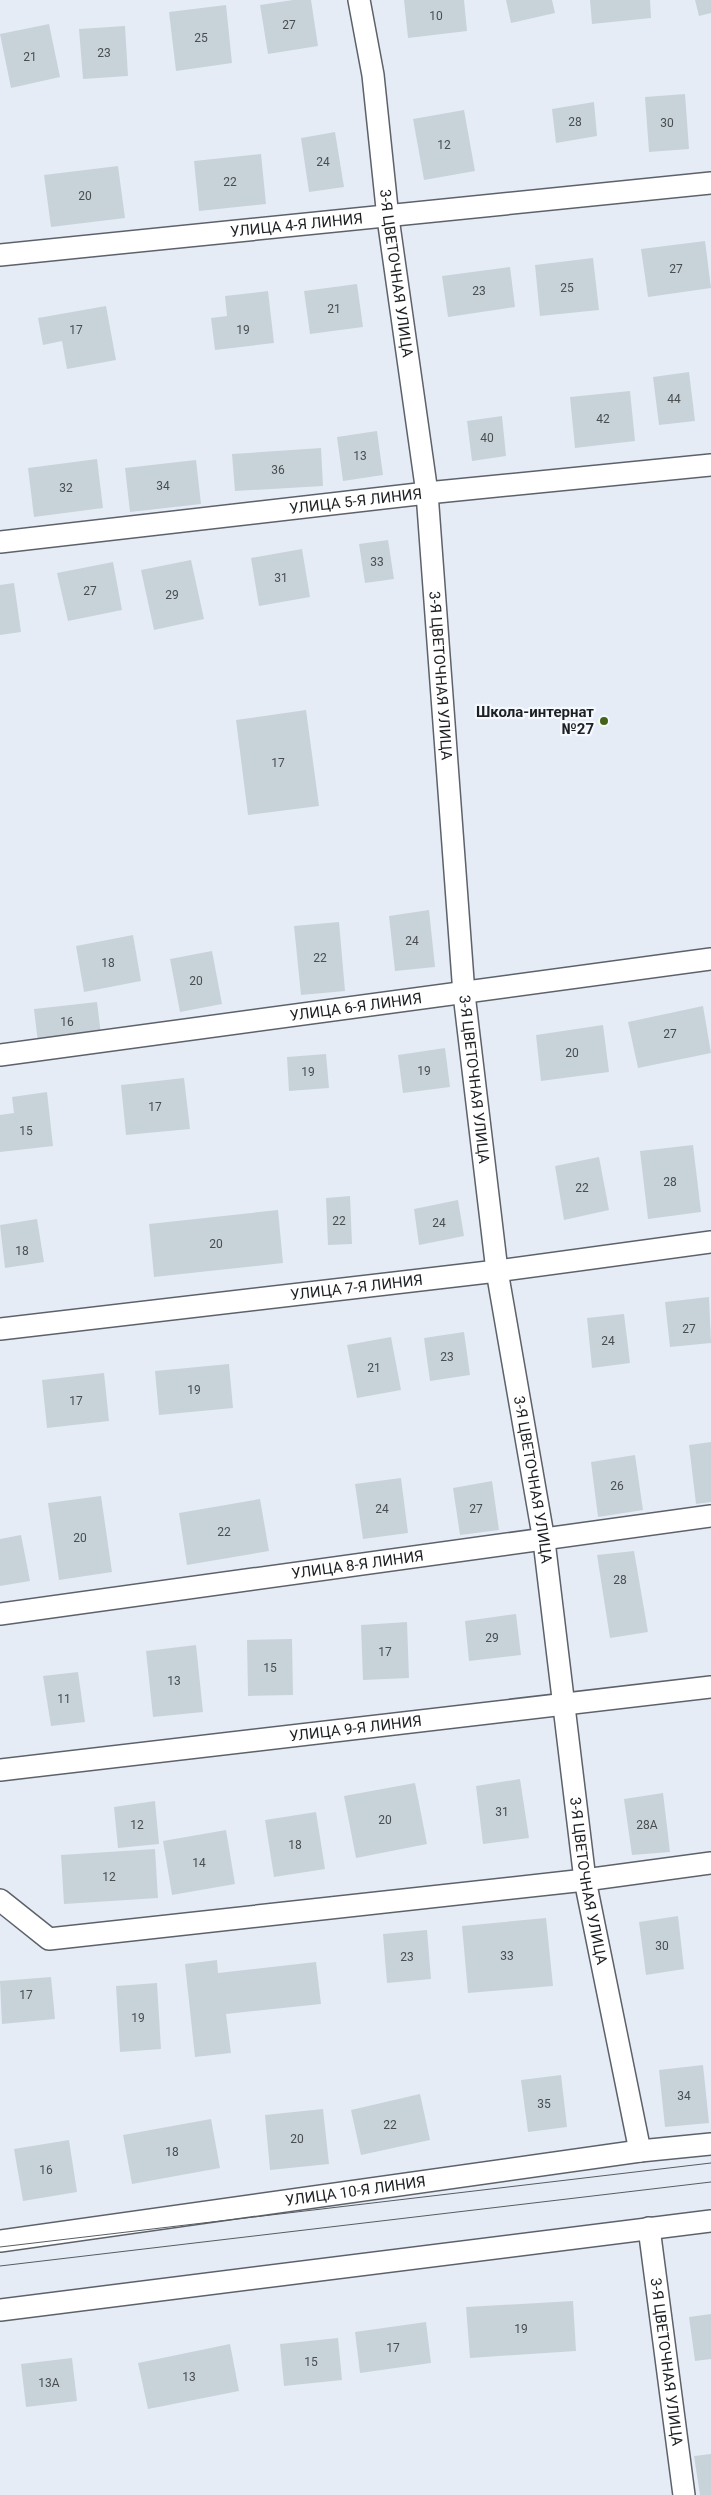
<svg xmlns="http://www.w3.org/2000/svg" width="711" height="2495" font-family="Roboto,sans-serif">
  <rect width="100%" height="100%" fill="#e5ecf5"/>
  <g fill="#c8d3d9">
    <polygon points="293,0 311,0 318,46 268,54 260,5"/>
    <polygon points="404,0 464,0 467,31 408,38"/>
    <polygon points="506,0 552,0 555,13 511,23"/>
    <polygon points="590,0 650,0 651,18 592,24"/>
    <polygon points="695,0 711,0 711,13 699,16"/>
    <polygon points="226,5 232,63 176,71 169,12"/>
    <polygon points="49,24 60,77 11,88 0,34"/>
    <polygon points="125,26 128,76 83,79 79,29"/>
    <polygon points="685,94 689,149 649,152 645,97"/>
    <polygon points="594,102 597,136 556,143 552,109"/>
    <polygon points="464,110 475,171 424,180 413,119"/>
    <polygon points="335,132 344,187 309,192 301,138"/>
    <polygon points="261,154 266,204 199,211 194,161"/>
    <polygon points="118,166 125,218 51,227 44,175"/>
    <polygon points="705,241 711,288 648,297 641,249"/>
    <polygon points="593,258 599,310 540,316 535,265"/>
    <polygon points="510,267 515,307 448,317 442,276"/>
    <polygon points="357,284 363,327 310,334 304,291"/>
    <polygon points="268,291 274,343 215,350 211,318 227,316 225,296"/>
    <polygon points="106,306 116,360 67,369 62,341 43,345 38,318"/>
    <polygon points="689,372 695,421 659,425 653,377"/>
    <polygon points="630,391 635,441 575,448 570,397"/>
    <polygon points="502,416 506,456 472,461 467,421"/>
    <polygon points="377,431 383,475 343,481 337,437"/>
    <polygon points="321,448 323,486 235,491 232,454"/>
    <polygon points="97,459 103,508 34,517 28,468"/>
    <polygon points="196,460 201,504 130,512 125,468"/>
    <polygon points="388,540 394,579 365,583 359,544"/>
    <polygon points="302,549 310,597 259,606 251,558"/>
    <polygon points="191,560 204,619 154,630 141,570"/>
    <polygon points="113,562 122,610 68,621 57,573"/>
    <polygon points="14,583 21,632 0,635 0,585"/>
    <polygon points="306,710 319,806 248,815 236,720"/>
    <polygon points="429,910 435,967 395,971 389,916"/>
    <polygon points="339,922 345,991 301,995 294,926"/>
    <polygon points="133,935 141,981 84,992 76,946"/>
    <polygon points="212,951 222,1004 180,1012 170,959"/>
    <polygon points="97,1002 101,1035 38,1043 34,1009"/>
    <polygon points="703,1006 711,1053 638,1068 628,1022"/>
    <polygon points="603,1025 609,1072 541,1081 536,1035"/>
    <polygon points="445,1048 450,1087 403,1093 398,1055"/>
    <polygon points="326,1054 329,1088 289,1091 287,1057"/>
    <polygon points="184,1078 190,1129 126,1135 121,1085"/>
    <polygon points="47,1092 53,1146 0,1152 0,1115 14,1113 12,1097"/>
    <polygon points="693,1145 701,1212 648,1219 640,1151"/>
    <polygon points="599,1157 609,1210 564,1220 555,1166"/>
    <polygon points="350,1196 352,1244 328,1245 326,1198"/>
    <polygon points="458,1200 464,1236 419,1245 414,1209"/>
    <polygon points="278,1210 283,1263 154,1277 149,1224"/>
    <polygon points="37,1219 44,1262 5,1268 0,1225"/>
    <polygon points="709,1297 711,1343 670,1347 665,1302"/>
    <polygon points="624,1314 630,1363 592,1368 587,1318"/>
    <polygon points="464,1332 470,1375 430,1381 424,1338"/>
    <polygon points="391,1337 401,1390 357,1398 347,1345"/>
    <polygon points="229,1364 233,1408 159,1415 155,1371"/>
    <polygon points="104,1373 109,1421 47,1428 42,1380"/>
    <polygon points="711,1442 711,1502 696,1504 689,1445"/>
    <polygon points="635,1455 643,1510 598,1517 591,1462"/>
    <polygon points="401,1478 408,1533 363,1539 355,1484"/>
    <polygon points="492,1481 499,1530 460,1535 453,1488"/>
    <polygon points="101,1496 112,1572 59,1580 48,1503"/>
    <polygon points="260,1499 269,1551 187,1565 179,1513"/>
    <polygon points="21,1535 30,1581 0,1586 0,1539"/>
    <polygon points="634,1551 648,1632 610,1638 597,1555"/>
    <polygon points="516,1614 521,1655 469,1661 465,1621"/>
    <polygon points="407,1622 409,1678 363,1680 361,1625"/>
    <polygon points="292,1639 293,1695 248,1696 247,1640"/>
    <polygon points="196,1645 203,1712 153,1717 146,1651"/>
    <polygon points="78,1672 85,1722 51,1726 43,1676"/>
    <polygon points="520,1779 529,1838 483,1844 476,1786"/>
    <polygon points="415,1783 427,1844 356,1858 344,1796"/>
    <polygon points="663,1793 670,1852 632,1855 624,1799"/>
    <polygon points="155,1801 159,1844 118,1848 114,1807"/>
    <polygon points="316,1812 325,1869 274,1877 265,1820"/>
    <polygon points="226,1830 235,1884 172,1895 163,1841"/>
    <polygon points="155,1849 158,1898 64,1904 61,1855"/>
    <polygon points="678,1916 684,1969 646,1975 639,1922"/>
    <polygon points="546,1918 553,1986 468,1993 462,1926"/>
    <polygon points="427,1930 431,1979 387,1983 383,1934"/>
    <polygon points="217,1960 218,1973 316,1962 321,2004 226,2014 231,2053 195,2057 185,1964"/>
    <polygon points="51,1977 55,2019 2,2024 0,1981"/>
    <polygon points="157,1983 161,2049 120,2052 116,1986"/>
    <polygon points="703,2065 709,2123 665,2127 659,2070"/>
    <polygon points="561,2075 567,2127 528,2132 521,2080"/>
    <polygon points="420,2094 430,2140 361,2155 351,2110"/>
    <polygon points="323,2109 329,2164 270,2170 265,2115"/>
    <polygon points="211,2119 220,2168 132,2184 123,2135"/>
    <polygon points="69,2140 77,2192 23,2201 14,2149"/>
    <polygon points="573,2301 576,2351 470,2358 466,2307"/>
    <polygon points="711,2314 711,2359 695,2361 689,2317"/>
    <polygon points="426,2322 431,2363 360,2373 355,2332"/>
    <polygon points="338,2338 342,2380 284,2386 280,2344"/>
    <polygon points="230,2344 239,2391 148,2409 138,2363"/>
    <polygon points="72,2358 77,2401 26,2407 21,2364"/>
    <polygon points="711,2454 711,2495 700,2495 694,2456"/>
  </g>
  <g fill="none" stroke-linecap="round" stroke-linejoin="round">
    <defs>
      <g id="lane">
        <path id="s1" d="M359,0L373,75L388,218L427,493L464,994L497,1271L544,1541L585,1880L640,2151"/>
        <path id="s2" d="M0,255L711,183"/>
        <path id="s3" d="M0,542L427,493L711,465"/>
        <path id="s4" d="M0,1055L711,959"/>
        <path id="s5" d="M0,1329L497,1271L711,1242"/>
        <path id="s6" d="M0,1614L711,1516"/>
        <path id="s7" d="M0,1770L711,1687"/>
        <polyline points="0,1900 49,1939 585,1880 711,1863"/>
        <path id="s8" d="M649,2228L684,2495"/>
        <path id="s9" d="M0,2241L640,2151L711,2144"/>
        <polyline points="0,2310 711,2221"/>
      </g>
    </defs>
    <use href="#lane" stroke="#5d626a" stroke-width="24"/>
    <use href="#lane" stroke="#fff" stroke-width="21"/>
    <g stroke="#585d61" stroke-width="1">
      <polyline points="0,2247 711,2163"/>
      <polyline points="0,2266 711,2182"/>
    </g>
  </g>
  <circle fill="#426319" stroke="#f5f9ff" stroke-width="2" cx="604" cy="721" r="5"/>
  <g text-anchor="middle" dominant-baseline="central" stroke-width="4.5" stroke-linejoin="round" paint-order="stroke">
    <g font-size="12" fill="#484d50">
      <text x="436" y="16">10</text>
      <text x="289" y="25">27</text>
      <text x="201" y="38">25</text>
      <text x="104" y="53">23</text>
      <text x="30" y="57">21</text>
      <text x="575" y="122">28</text>
      <text x="667" y="123">30</text>
      <text x="444" y="145">12</text>
      <text x="323" y="162">24</text>
      <text x="230" y="182">22</text>
      <text x="85" y="196">20</text>
      <text x="676" y="269">27</text>
      <text x="567" y="288">25</text>
      <text x="479" y="291">23</text>
      <text x="334" y="309">21</text>
      <text x="76" y="330">17</text>
      <text x="243" y="330">19</text>
      <text x="674" y="399">44</text>
      <text x="603" y="419">42</text>
      <text x="487" y="438">40</text>
      <text x="360" y="456">13</text>
      <text x="278" y="470">36</text>
      <text x="163" y="486">34</text>
      <text x="66" y="488">32</text>
      <text x="377" y="562">33</text>
      <text x="281" y="578">31</text>
      <text x="90" y="591">27</text>
      <text x="172" y="595">29</text>
      <text x="278" y="763">17</text>
      <text x="412" y="941">24</text>
      <text x="320" y="958">22</text>
      <text x="108" y="963">18</text>
      <text x="196" y="981">20</text>
      <text x="67" y="1022">16</text>
      <text x="670" y="1034">27</text>
      <text x="572" y="1053">20</text>
      <text x="424" y="1071">19</text>
      <text x="308" y="1072">19</text>
      <text x="155" y="1107">17</text>
      <text x="26" y="1131">15</text>
      <text x="670" y="1182">28</text>
      <text x="582" y="1188">22</text>
      <text x="339" y="1221">22</text>
      <text x="439" y="1223">24</text>
      <text x="216" y="1244">20</text>
      <text x="22" y="1251">18</text>
      <text x="689" y="1329">27</text>
      <text x="608" y="1341">24</text>
      <text x="447" y="1357">23</text>
      <text x="374" y="1368">21</text>
      <text x="194" y="1390">19</text>
      <text x="76" y="1401">17</text>
      <text x="617" y="1486">26</text>
      <text x="382" y="1509">24</text>
      <text x="476" y="1509">27</text>
      <text x="224" y="1532">22</text>
      <text x="80" y="1538">20</text>
      <text x="620" y="1580">28</text>
      <text x="492" y="1638">29</text>
      <text x="385" y="1652">17</text>
      <text x="270" y="1668">15</text>
      <text x="174" y="1681">13</text>
      <text x="64" y="1699">11</text>
      <text x="502" y="1812">31</text>
      <text x="385" y="1820">20</text>
      <text x="137" y="1825">12</text>
      <text x="647" y="1825">28А</text>
      <text x="295" y="1845">18</text>
      <text x="199" y="1863">14</text>
      <text x="109" y="1877">12</text>
      <text x="662" y="1946">30</text>
      <text x="507" y="1956">33</text>
      <text x="407" y="1957">23</text>
      <text x="26" y="1995">17</text>
      <text x="138" y="2018">19</text>
      <text x="684" y="2096">34</text>
      <text x="544" y="2104">35</text>
      <text x="390" y="2125">22</text>
      <text x="297" y="2139">20</text>
      <text x="172" y="2152">18</text>
      <text x="46" y="2170">16</text>
      <text x="521" y="2329">19</text>
      <text x="393" y="2348">17</text>
      <text x="311" y="2362">15</text>
      <text x="189" y="2377">13</text>
      <text x="49" y="2383">13А</text>
    </g>
    <g font-size="15" fill="#1d2023" stroke="#f5f9ff">
      <text stroke="none"><textPath href="#s2" startOffset="298">УЛИЦА 4-Я ЛИНИЯ</textPath></text>
      <text stroke="none"><textPath href="#s1" startOffset="276">3-Я ЦВЕТОЧНАЯ УЛИЦА</textPath></text>
      <text stroke="none"><textPath href="#s3" startOffset="358">УЛИЦА 5-Я ЛИНИЯ</textPath></text>
      <text stroke="none"><textPath href="#s1" startOffset="681">3-Я ЦВЕТОЧНАЯ УЛИЦА</textPath></text>
      <text stroke="none"><textPath href="#s4" startOffset="359">УЛИЦА 6-Я ЛИНИЯ</textPath></text>
      <text stroke="none"><textPath href="#s1" startOffset="1086">3-Я ЦВЕТОЧНАЯ УЛИЦА</textPath></text>
      <text stroke="none"><textPath href="#s5" startOffset="359">УЛИЦА 7-Я ЛИНИЯ</textPath></text>
      <text stroke="none"><textPath href="#s1" startOffset="1491">3-Я ЦВЕТОЧНАЯ УЛИЦА</textPath></text>
      <text stroke="none"><textPath href="#s6" startOffset="361">УЛИЦА 8-Я ЛИНИЯ</textPath></text>
      <text stroke="none"><textPath href="#s7" startOffset="358">УЛИЦА 9-Я ЛИНИЯ</textPath></text>
      <text stroke="none"><textPath href="#s1" startOffset="1896">3-Я ЦВЕТОЧНАЯ УЛИЦА</textPath></text>
      <text stroke="none"><textPath href="#s9" startOffset="359">УЛИЦА 10-Я ЛИНИЯ</textPath></text>
      <text stroke="none"><textPath href="#s8" startOffset="135">3-Я ЦВЕТОЧНАЯ УЛИЦА</textPath></text>
    </g>
    <g font-size="15" font-weight="bold" fill="#1d2023" stroke="#f5f9ff" text-anchor="end">
      <text x="594" y="712">Школа-интернат<tspan x="594" dy="17">№27</tspan></text>
    </g>
  </g>
</svg>
